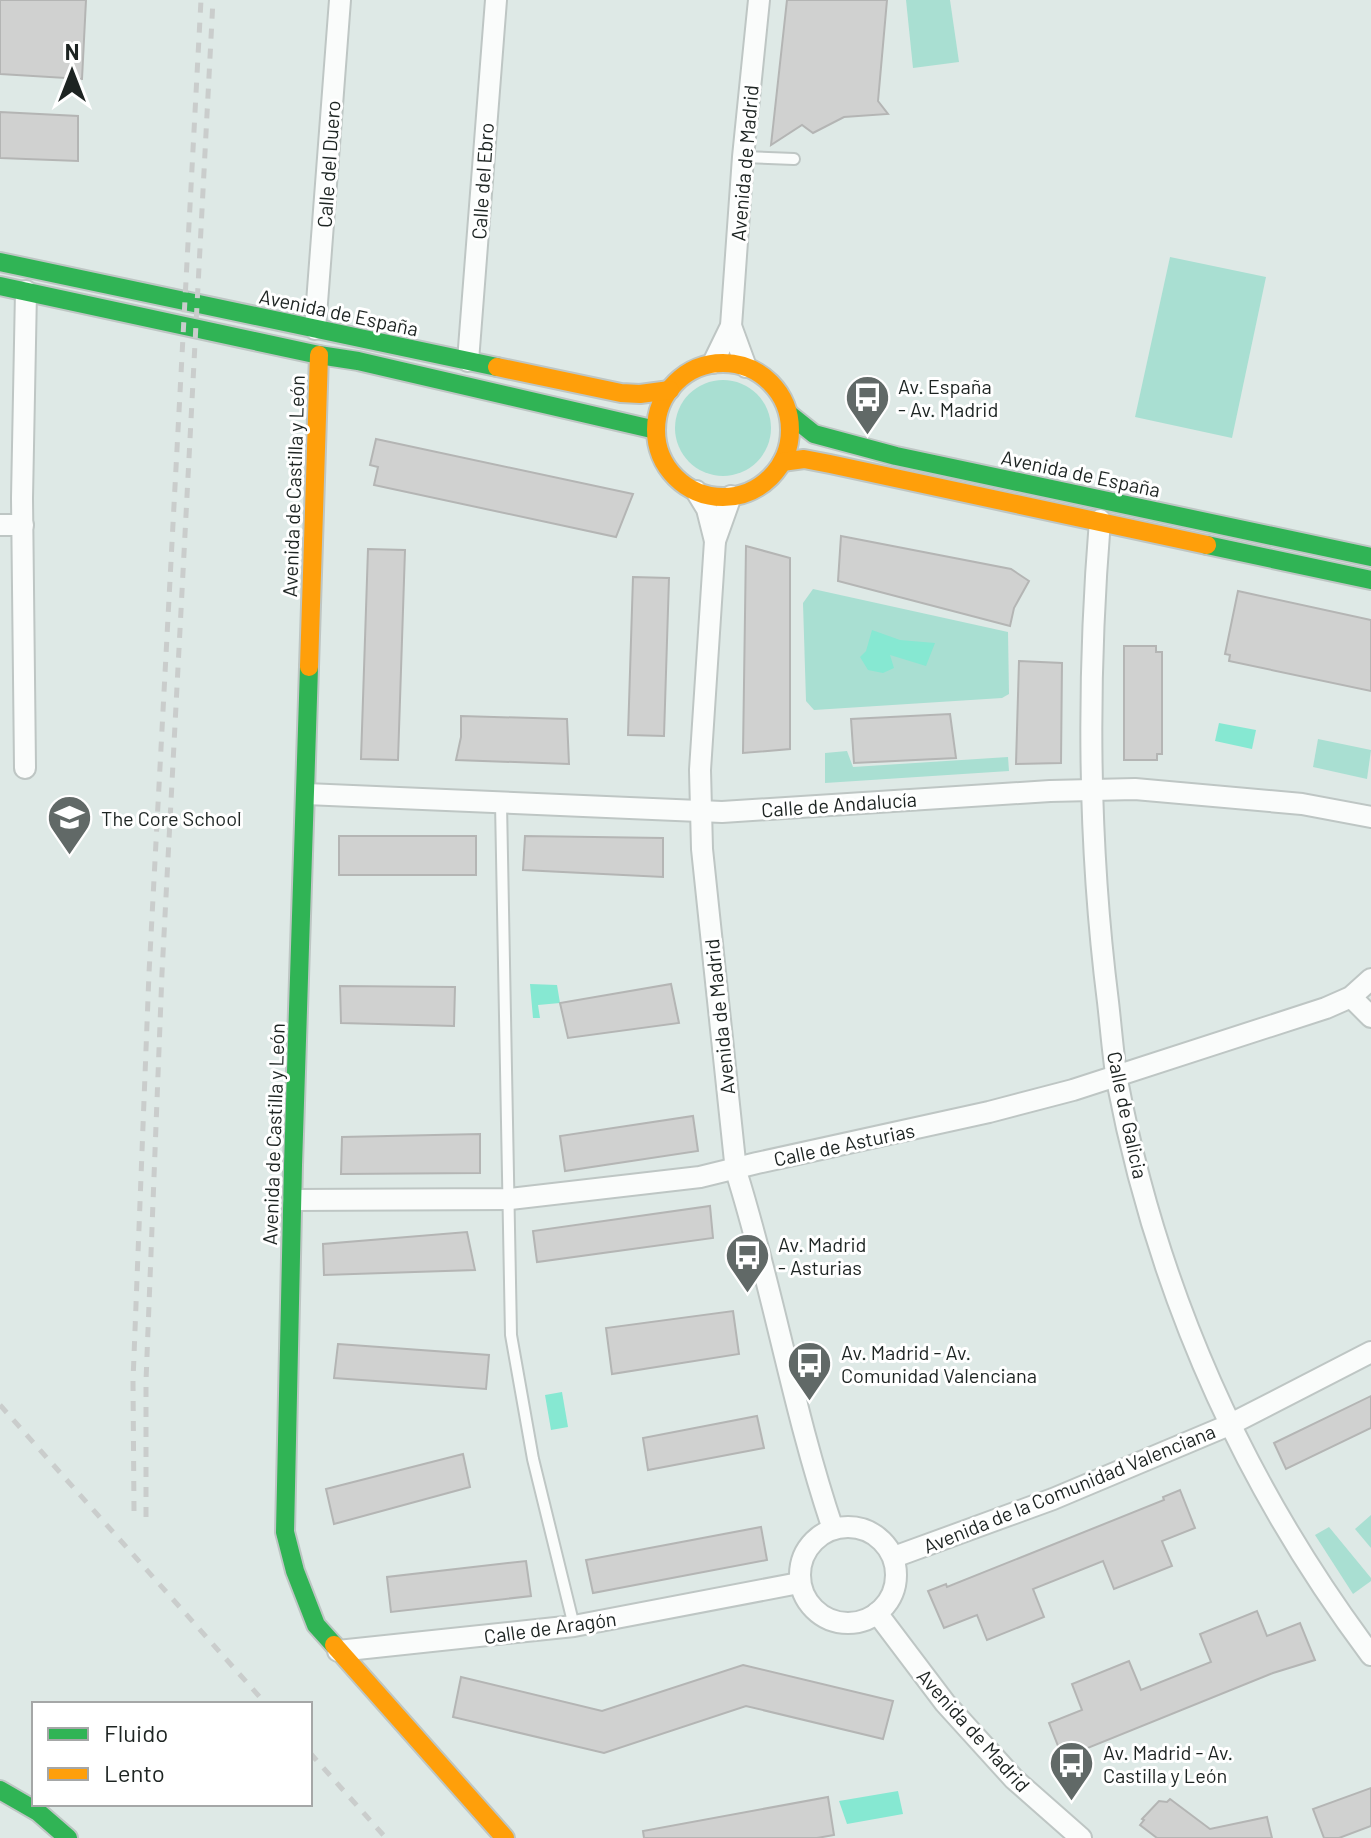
<svg xmlns="http://www.w3.org/2000/svg" width="1371" height="1838" font-family="Barlow,sans-serif">
  <rect width="100%" height="100%" fill="#dee9e6"/>
  <g fill="#a9dfd2">
    <polygon points="906,0 950,0 959,62 913,68"/>
    <polygon points="1170,257 1266,277 1232,438 1135,417"/>
    <circle cx="723" cy="428" r="48"/>
    <polygon points="813,589 1008,632 1009,694 1002,698 814,710 806,701 803,603"/>
    <polygon points="1318,739 1371,750 1367,779 1313,767"/>
    <polygon points="847,751 853,767 1008,757 1009,771 825,783 825,753"/>
    <polygon points="1371,1515 1371,1548 1355,1529"/>
    <polygon points="1329,1527 1371,1578 1371,1581 1353,1594 1315,1535"/>
  </g>
  <g fill="#86e8d2">
    <polygon points="872,630 900,640 935,643 926,666 890,655 894,668 883,673 868,670 860,657 866,651"/>
    <polygon points="1219,723 1256,730 1252,749 1215,741"/>
    <polygon points="530,984 557,985 560,1003 538,1005 540,1018 533,1018"/>
    <polygon points="562,1392 568,1427 551,1430 545,1395"/>
    <polygon points="898,1791 903,1814 847,1824 839,1801"/>
  </g>
  <g fill="#d0d1d0" stroke="#b4b5b4" stroke-width="2">
    <polygon points="0,0 86,0 82,79 0,74"/>
    <polygon points="787,0 887,0 878,101 888,114 844,117 813,133 802,125 771,145"/>
    <polygon points="0,112 78,116 78,161 0,158"/>
    <polygon points="376,439 633,494 616,537 374,485 378,467 370,465"/>
    <polygon points="841,536 1011,569 1029,581 1014,608 1010,626 838,581"/>
    <polygon points="746,546 790,558 790,749 743,753"/>
    <polygon points="368,549 405,550 398,760 361,759"/>
    <polygon points="633,577 669,578 664,736 628,735"/>
    <polygon points="1238,591 1371,620 1371,691 1229,661 1230,655 1225,654"/>
    <polygon points="1124,646 1156,646 1156,652 1162,652 1162,754 1157,754 1157,760 1124,760"/>
    <polygon points="1019,661 1062,663 1061,763 1016,764"/>
    <polygon points="950,714 956,758 854,763 851,719"/>
    <polygon points="461,716 567,719 569,764 456,760 461,737"/>
    <rect x="339" y="836" width="137" height="39"/>
    <polygon points="525,836 663,838 663,877 523,870"/>
    <polygon points="671,984 679,1023 568,1038 560,1003"/>
    <polygon points="340,986 455,987 454,1026 341,1023"/>
    <polygon points="693,1116 698,1151 565,1171 560,1136"/>
    <polygon points="480,1134 480,1173 341,1174 342,1137"/>
    <polygon points="710,1206 713,1238 537,1262 533,1231"/>
    <polygon points="467,1232 475,1270 324,1275 323,1244"/>
    <polygon points="733,1311 739,1354 612,1374 606,1328"/>
    <polygon points="338,1344 489,1355 486,1389 334,1378"/>
    <polygon points="1371,1396 1371,1428 1286,1469 1274,1443"/>
    <polygon points="757,1416 764,1448 648,1470 643,1438"/>
    <polygon points="463,1454 470,1487 334,1524 326,1489"/>
    <polygon points="1180,1490 1195,1528 1162,1541 1172,1566 1114,1589 1103,1561 1033,1589 1044,1617 987,1640 977,1615 944,1628 928,1591 946,1584 947,1587 1164,1500 1163,1497"/>
    <polygon points="761,1527 767,1560 593,1593 586,1560"/>
    <polygon points="526,1561 531,1596 391,1612 387,1577"/>
    <polygon points="1257,1611 1267,1636 1300,1623 1315,1660 1273,1673 1080,1751 1081,1754 1064,1761 1049,1723 1082,1710 1072,1684 1129,1661 1141,1690 1211,1662 1200,1634"/>
    <polygon points="743,1665 893,1701 883,1739 746,1706 604,1753 453,1717 461,1677 602,1711"/>
    <polygon points="1371,1788 1371,1826 1339,1838 1324,1838 1313,1809"/>
    <polygon points="828,1797 834,1835 817,1838 644,1838 643,1831"/>
    <polygon points="1170,1799 1210,1829 1267,1817 1272,1838 1157,1838 1140,1825 1144,1820 1142,1819 1159,1801 1167,1802"/>
  </g>
  <g fill="none" stroke-linecap="round" stroke-linejoin="round">
    <defs>
      <g id="lane">
        <polyline points="743,157 794,159"/>
        <polyline points="501,803 511,1335 533,1459 574,1626"/>
      </g>
      <g id="street">
        <polyline points="731,326 746,367"/>
        <polyline points="315,329 340,0"/>
        <polyline points="468,361 496,0"/>
        <polyline points="713,363 731,326 743,157 759,0"/>
        <polyline points="696,491 707,509 715,541"/>
        <path d="M731,496L715,541L700,770L702,849L736,1171C773,1288 793,1411 833,1529"/>
        <path d="M1100,520C1087,680 1088,844 1108,1002C1111,1028 1113,1055 1117,1080C1157,1290 1243,1484 1371,1655"/>
        <polyline points="0,525 23,525"/>
        <polyline points="25,768 22,498 26,291"/>
        <polyline points="306,794 722,812 1050,791 1135,789 1302,804 1371,817"/>
        <polyline points="1351,997 1371,1017"/>
        <polyline points="293,1200 510,1199 700,1177 757,1163 989,1112 1073,1090 1326,1008 1351,997 1371,979"/>
        <circle cx="848" cy="1575" r="48"/>
        <polyline points="894,1557 1053,1499 1229,1425 1371,1352"/>
        <polyline points="877,1613 945,1703 1014,1779 1081,1838"/>
        <polyline points="338,1651 574,1626 799,1583"/>
      </g>
      <g id="fast">
        <polyline points="0,262 497,367"/>
        <polyline points="0,286 319,355 358,361 656,430"/>
        <polyline points="789,414 814,434 896,456 1371,557"/>
        <polyline points="1207,545 1371,580"/>
        <polyline points="309,667 293,1165 285,1532 295,1571 316,1625 334,1645"/>
        <polyline points="0,1790 38,1812 68,1838"/>
      </g>
      <g id="slow">
        <circle cx="723" cy="430" r="67"/>
        <polyline points="497,367 621,393 640,394 670,390"/>
        <polyline points="782,462 804,459 830,464 1207,545"/>
        <polyline points="309,667 319,355"/>
        <polyline points="334,1645 505,1838"/>
      </g>
    </defs>
    <use href="#lane" stroke="#bec6c4" stroke-width="14"/>
    <use href="#street" stroke="#bec6c4" stroke-width="24"/>
    <use href="#fast" stroke="#bec6c4" stroke-width="22"/>
    <use href="#slow" stroke="#bec6c4" stroke-width="22"/>
    <use href="#lane" stroke="#fafcfb" stroke-width="10"/>
    <use href="#street" stroke="#fafcfb" stroke-width="20"/>
    <use href="#fast" stroke="#30b455" stroke-width="18"/>
    <use href="#slow" stroke="#ff9f0a" stroke-width="18"/>
    <g stroke="#cacdcc" stroke-width="5" stroke-dasharray="10 10" stroke-linecap="butt">
      <polyline points="0,1405 266,1704"/>
      <polyline points="134,1511 133,1381 149,973 201,0"/>
      <polyline points="146,1517 146,1381 162,973 213,0"/>
      <polyline points="310,1753 386,1838"/>
    </g>
  </g>
  <defs>
    <symbol id="bus-pin" viewBox="-11 -11 22 30"><path d="M0 17L-7.5 6A9.5 9.5 0 1 1 7.5 6Z" fill="#616967" stroke="#fff"/><path d="M-5-6H5V4H4V6H2V4H-2V6H-4V4H-5ZM-3.5-4V0h7V-4ZM-3.5 1.2v1.5H-2V1.2ZM2 1.2v1.5H3.5V1.2Z" fill="#fff"/></symbol>
    <symbol id="university-pin" viewBox="-11 -11 22 30"><path d="M0 17L-7.5 6A9.5 9.5 0 1 1 7.5 6Z" fill="#616967" stroke="#fff"/><path d="M0-5L7-2L0 1L-7-2ZM-4 1L0 2.5L4 1V4Q0 6-4 4Z" fill="#fff"/></symbol>
  </defs>
  <g fill-rule="evenodd">
    <use href="#bus-pin" x="842" y="372" width="51" height="69"/>
    <use href="#university-pin" x="44" y="792" width="51" height="69"/>
    <use href="#bus-pin" x="722" y="1230" width="51" height="69"/>
    <use href="#bus-pin" x="784" y="1338" width="51" height="69"/>
    <use href="#bus-pin" x="1046" y="1738" width="51" height="69"/>
  </g>
  <g text-anchor="middle" dominant-baseline="central" stroke-width="6" stroke-linejoin="round" paint-order="stroke">
    <g font-size="20" fill="#1d2422" stroke="#fff">
      <text transform="translate(744 163) rotate(-85)">Avenida de Madrid</text>
      <text transform="translate(328 164) rotate(-86)">Calle del Duero</text>
      <text transform="translate(482 181) rotate(-86)">Calle del Ebro</text>
      <text transform="translate(339 312) rotate(12)">Avenida de España</text>
      <text transform="translate(1081 473) rotate(12)">Avenida de España</text>
      <text transform="translate(293 486) rotate(-88)">Avenida de Castilla y León</text>
      <text transform="translate(839 804) rotate(-4)">Calle de Andalucía</text>
      <text transform="translate(719 1017) rotate(-96)">Avenida de Madrid</text>
      <text transform="translate(1128 1115) rotate(78)">Calle de Galicia</text>
      <text transform="translate(273 1134) rotate(-88)">Avenida de Castilla y León</text>
      <text transform="translate(844 1144) rotate(-12)">Calle de Asturias</text>
      <text transform="translate(1069 1488) rotate(-22)">Avenida de la Comunidad Valenciana</text>
      <text transform="translate(550 1627) rotate(-8)">Calle de Aragón</text>
      <text transform="translate(974 1730) rotate(48)">Avenida de Madrid</text>
    </g>
    <g font-size="20" fill="#1d2422" stroke="#fff" text-anchor="start">
      <text x="898" y="386">Av. España<tspan x="898" dy="23">- Av. Madrid</tspan></text>
      <text x="101" y="818">The Core School</text>
      <text x="778" y="1244">Av. Madrid<tspan x="778" dy="23">- Asturias</tspan></text>
      <text x="841" y="1352">Av. Madrid - Av.<tspan x="841" dy="23">Comunidad Valenciana</tspan></text>
      <text x="1103" y="1752">Av. Madrid - Av.<tspan x="1103" dy="23">Castilla y León</tspan></text>
    </g>
  </g>
  <rect x="32" y="1702" width="280" height="104" fill="#ffffff" stroke="#a5a7a7" stroke-width="2"/>
  <rect x="48" y="1728" width="40" height="12" fill="#30b455" stroke="#a5a7a7" stroke-width="2"/>
  <text x="104" y="1742" font-size="24" fill="#1d2422">Fluido</text>
  <rect x="48" y="1768" width="40" height="12" fill="#ff9f0a" stroke="#a5a7a7" stroke-width="2"/>
  <text x="104" y="1782" font-size="24" fill="#1d2422">Lento</text>
  <g transform="translate(72 72)" stroke="#ffffff" stroke-width="6" paint-order="stroke">
  <path d="M0-6L14 30L0 20L-14 30Z" fill="#1d2422"/>
  <text y="-12" font-size="22" font-weight="bold" text-anchor="middle" fill="#1d2422">N</text>
  </g>
</svg>
